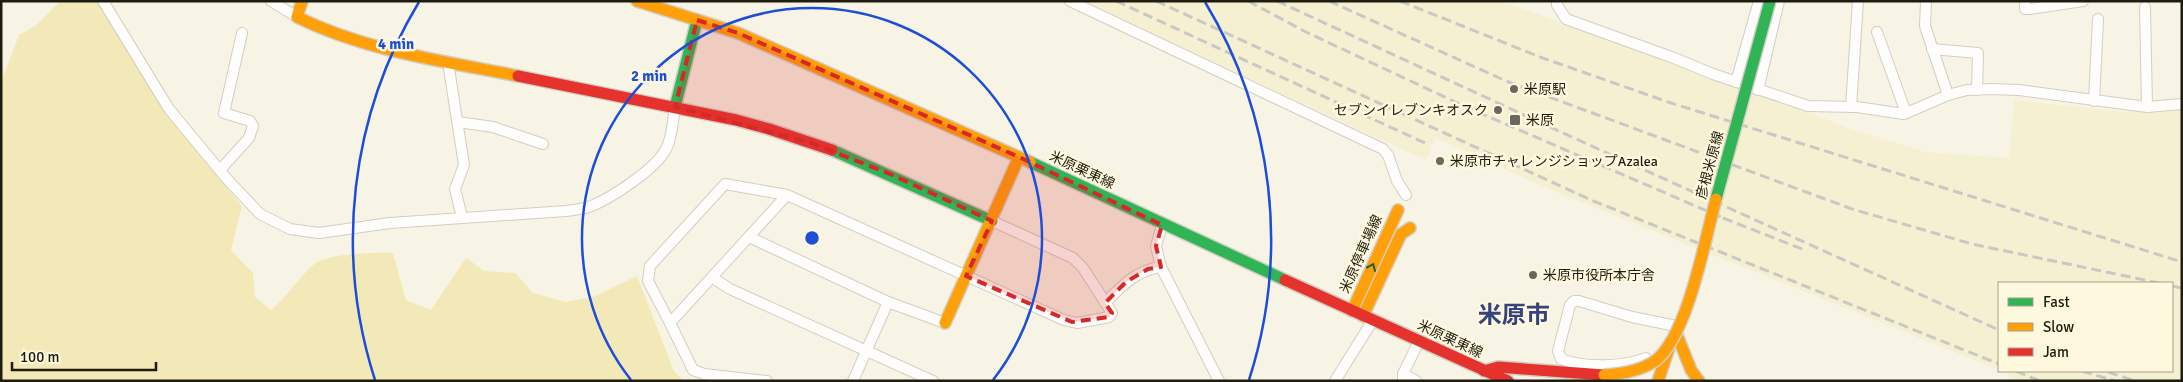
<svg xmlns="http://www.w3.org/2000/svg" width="2183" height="382" font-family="Signika,'Noto Sans JP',sans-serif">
  <rect width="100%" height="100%" fill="#f7f4e5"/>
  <polygon fill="#f6f0d2" points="1077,1 1502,1 1771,98 1849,128 1925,152 2009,158 2014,100 2125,112 2182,108 2182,381 2021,381 2001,371 2172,371 2172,283 1999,283 1999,370 1544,187 1436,138 1426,160"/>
  <path fill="#f3e9b8" d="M60,1H98L166,114L242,206L231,250L253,273L255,297L271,310C287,297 298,278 313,265C327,253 375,252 393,253L406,300L431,310L466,258L484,271L515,273L533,293L566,302L595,296L637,276L674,371L684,381H1V82L19,35L38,24Z"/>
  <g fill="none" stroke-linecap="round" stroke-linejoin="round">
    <defs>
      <g id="street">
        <path d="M103,1L169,109L227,179L260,214L290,229L319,233L390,223L566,211C573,210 582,209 589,207C610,199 656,169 666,149C672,138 673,120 675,107"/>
        <polyline points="271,1 297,17"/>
        <polyline points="1070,1 1383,149 1388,155 1397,181 1406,195"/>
        <polyline points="1557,1 1557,5 1566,19 1674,58 1713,74 1808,106 1857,107 1904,114 1948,95 1967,90 1991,89 2019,90 2147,107 2182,104"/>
        <polyline points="1926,1 1925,26 1948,95"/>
        <polyline points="2025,1 2025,9 2030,9 2083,1"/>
        <polyline points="2145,7 2147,107"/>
        <polyline points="1877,32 1906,113"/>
        <polyline points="1932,49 1978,53 1977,90"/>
        <polyline points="448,62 464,165 455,189 462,217"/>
        <polyline points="1736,82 1759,1"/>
        <polyline points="1758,90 1779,1"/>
        <polyline points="2094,101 2098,19"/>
        <polyline points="1851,107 1858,1"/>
        <polyline points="458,122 493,127 543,144"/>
        <polyline points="220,170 249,138 253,126 250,121 224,113 242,33"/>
        <polyline points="787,195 670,323 648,281 650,266 725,184 787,195 1064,320 1077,323 1109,317 1112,313 1083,268 1073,258 992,221"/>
        <polyline points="1162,225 1156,246 1161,267 1219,381"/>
        <polyline points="749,237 888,302 945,323"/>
        <polyline points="713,278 730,289 933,381"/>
        <path d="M1105,303C1122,286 1136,270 1161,267"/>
        <polyline points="670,323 693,370 704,374 767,381"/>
        <path d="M1646,358C1624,367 1584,368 1561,359L1558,351L1570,305L1574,301H1579L1632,317L1676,326"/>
        <polyline points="1403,374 1416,381"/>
        <polyline points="853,381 888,302"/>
        <polyline points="1335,381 1373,320"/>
        <polyline points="1403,381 1403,374 1419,341"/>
      </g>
      <g id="fast">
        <polyline points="675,107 697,20"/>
        <polyline points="832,150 992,221"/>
        <polyline points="1030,162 1285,280"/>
      </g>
      <g id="slow">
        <path d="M302,1L297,17C366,51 443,61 518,76"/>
        <polyline points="637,1 738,33 1030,162"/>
        <polyline points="1352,311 1398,210"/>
        <polyline points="1363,316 1401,234 1410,228"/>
        <polyline points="945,323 1019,157"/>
        <polyline points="1677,335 1691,370 1699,381"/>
        <polyline points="1658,381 1671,342"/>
      </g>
      <g id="jam">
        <polyline points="518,76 736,120 769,129 832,150"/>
        <polyline points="1285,280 1508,381"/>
        <polyline points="1484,371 1498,367 1604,375"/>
      </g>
    </defs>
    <use href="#street" stroke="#d1cfc2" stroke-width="12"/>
    <use href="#fast" stroke="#d1cfc2" stroke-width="14"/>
    <use href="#slow" stroke="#d1cfc2" stroke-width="14"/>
    <use href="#jam" stroke="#d1cfc2" stroke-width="14"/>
    <use href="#street" stroke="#fefdfb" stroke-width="10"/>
    <use href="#fast" stroke="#30b455" stroke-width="11"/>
    <use href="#slow" stroke="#ff9f0a" stroke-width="11"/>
    <use href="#jam" stroke="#e5322d" stroke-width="11"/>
    <g stroke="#c8c8c4" stroke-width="3" stroke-dasharray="10 5" stroke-linecap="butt">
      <polyline points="1116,1 1425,143"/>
      <polyline points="1156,1 1591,200 1999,364"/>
      <polyline points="1248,1 1306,32 1466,107 1721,217"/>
      <polyline points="1277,1 1587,144 1999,330"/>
      <polyline points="1329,1 1506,81 1852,209 1972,244 2159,283"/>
      <polyline points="1400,1 1540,57 1671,103 2182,262"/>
      <polyline points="1723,218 1807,251"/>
      <polyline points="2172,286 2182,288"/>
      <polyline points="2016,371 2040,381"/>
      <polyline points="2082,371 2115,381"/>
      <polyline points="2108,372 2135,381"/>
    </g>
    <defs>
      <polyline id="fast-bridge" points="1716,199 1770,1"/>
      <path id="slow-bridge" d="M1604,375C1622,374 1640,371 1655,361C1688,336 1705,239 1716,199"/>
    </defs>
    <use href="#fast-bridge" stroke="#d1cfc2" stroke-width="14" stroke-linecap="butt"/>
    <use href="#slow-bridge" stroke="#d1cfc2" stroke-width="14" stroke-linecap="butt"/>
    <use href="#fast-bridge" stroke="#30b455" stroke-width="11"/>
    <use href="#slow-bridge" stroke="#ff9f0a" stroke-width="11"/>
  </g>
  <defs><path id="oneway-chevron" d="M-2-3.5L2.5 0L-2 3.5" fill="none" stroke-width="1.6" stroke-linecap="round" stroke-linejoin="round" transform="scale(1.25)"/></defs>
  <use stroke="#26602e" href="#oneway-chevron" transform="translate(1372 267) rotate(-66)"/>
  <path fill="#d62828" fill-opacity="0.2" stroke="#d62828" stroke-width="4" stroke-dasharray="10 6" stroke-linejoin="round" d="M697,20L738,33L1019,157L1162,225L1156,246L1161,267L1148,269L1126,282L1105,303L1112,313L1109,317L1072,322L966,276L992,221L890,174L811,143L675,107Z"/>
  <g fill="none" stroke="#1d4ed8" stroke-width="2.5">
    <path d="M631 380A230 230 0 1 1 993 380"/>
    <path d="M375 380A459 459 0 0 1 419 2M1205 2A459 459 0 0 1 1249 380"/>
  </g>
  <g fill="#6a685a" stroke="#fef9de" stroke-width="2">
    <circle cx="1514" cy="89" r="5"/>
    <circle cx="1498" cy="110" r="5"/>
    <rect x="1509" y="114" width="12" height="12" rx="2.5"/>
    <circle cx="1440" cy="161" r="5"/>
    <circle cx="1533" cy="275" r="5"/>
  </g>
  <g text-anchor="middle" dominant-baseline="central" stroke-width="5" stroke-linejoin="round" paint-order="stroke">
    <g font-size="14" fill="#1e1c0f" stroke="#fef9de" text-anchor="start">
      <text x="1524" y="89">米原駅</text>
      <text x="1488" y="110" text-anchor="end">セブンイレブンキオスク</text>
      <text x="1526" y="120">米原</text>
      <text x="1450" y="161">米原市チャレンジショップAzalea</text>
      <text x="1543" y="275">米原市役所本庁舎</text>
    </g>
    <g font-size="14" fill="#1e1c0f" stroke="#fef9de">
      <text transform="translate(1710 165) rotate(-75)">彦根米原線</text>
      <text transform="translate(1082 170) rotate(25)">米原栗東線</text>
      <text transform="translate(1361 254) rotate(-66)">米原停車場線</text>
      <text transform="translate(1450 339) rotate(25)">米原栗東線</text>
    </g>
    <g font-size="24" font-weight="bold" fill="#35447e" stroke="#fef9de">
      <text x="1514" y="315">米原市</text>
    </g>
  </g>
  <circle cx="812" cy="238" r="8" fill="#1d4ed8" stroke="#fef9de" stroke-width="2.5"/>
  <g font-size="15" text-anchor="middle" font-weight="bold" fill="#1d4ed8" stroke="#fef9de" stroke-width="5" stroke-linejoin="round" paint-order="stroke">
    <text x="396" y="49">4 min</text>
    <text x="649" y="81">2 min</text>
  </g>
  <rect width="2183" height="382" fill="none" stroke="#1e1c0f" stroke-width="5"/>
  <rect x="1998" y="282" width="175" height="90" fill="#fef9de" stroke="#a4a18b"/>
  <rect x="2008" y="298" width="25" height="8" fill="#30b455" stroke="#a4a18b"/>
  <text x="2043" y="307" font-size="15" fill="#1e1c0f">Fast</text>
  <rect x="2008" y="323" width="25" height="8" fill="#ff9f0a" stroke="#a4a18b"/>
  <text x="2043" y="332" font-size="15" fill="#1e1c0f">Slow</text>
  <rect x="2008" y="348" width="25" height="8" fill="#e5322d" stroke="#a4a18b"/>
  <text x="2043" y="357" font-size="15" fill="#1e1c0f">Jam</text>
  <path d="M12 362v8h144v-8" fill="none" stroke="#1e1c0f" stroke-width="2.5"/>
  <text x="20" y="362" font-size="15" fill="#1e1c0f" stroke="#fef9de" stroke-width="4" paint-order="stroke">100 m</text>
</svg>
